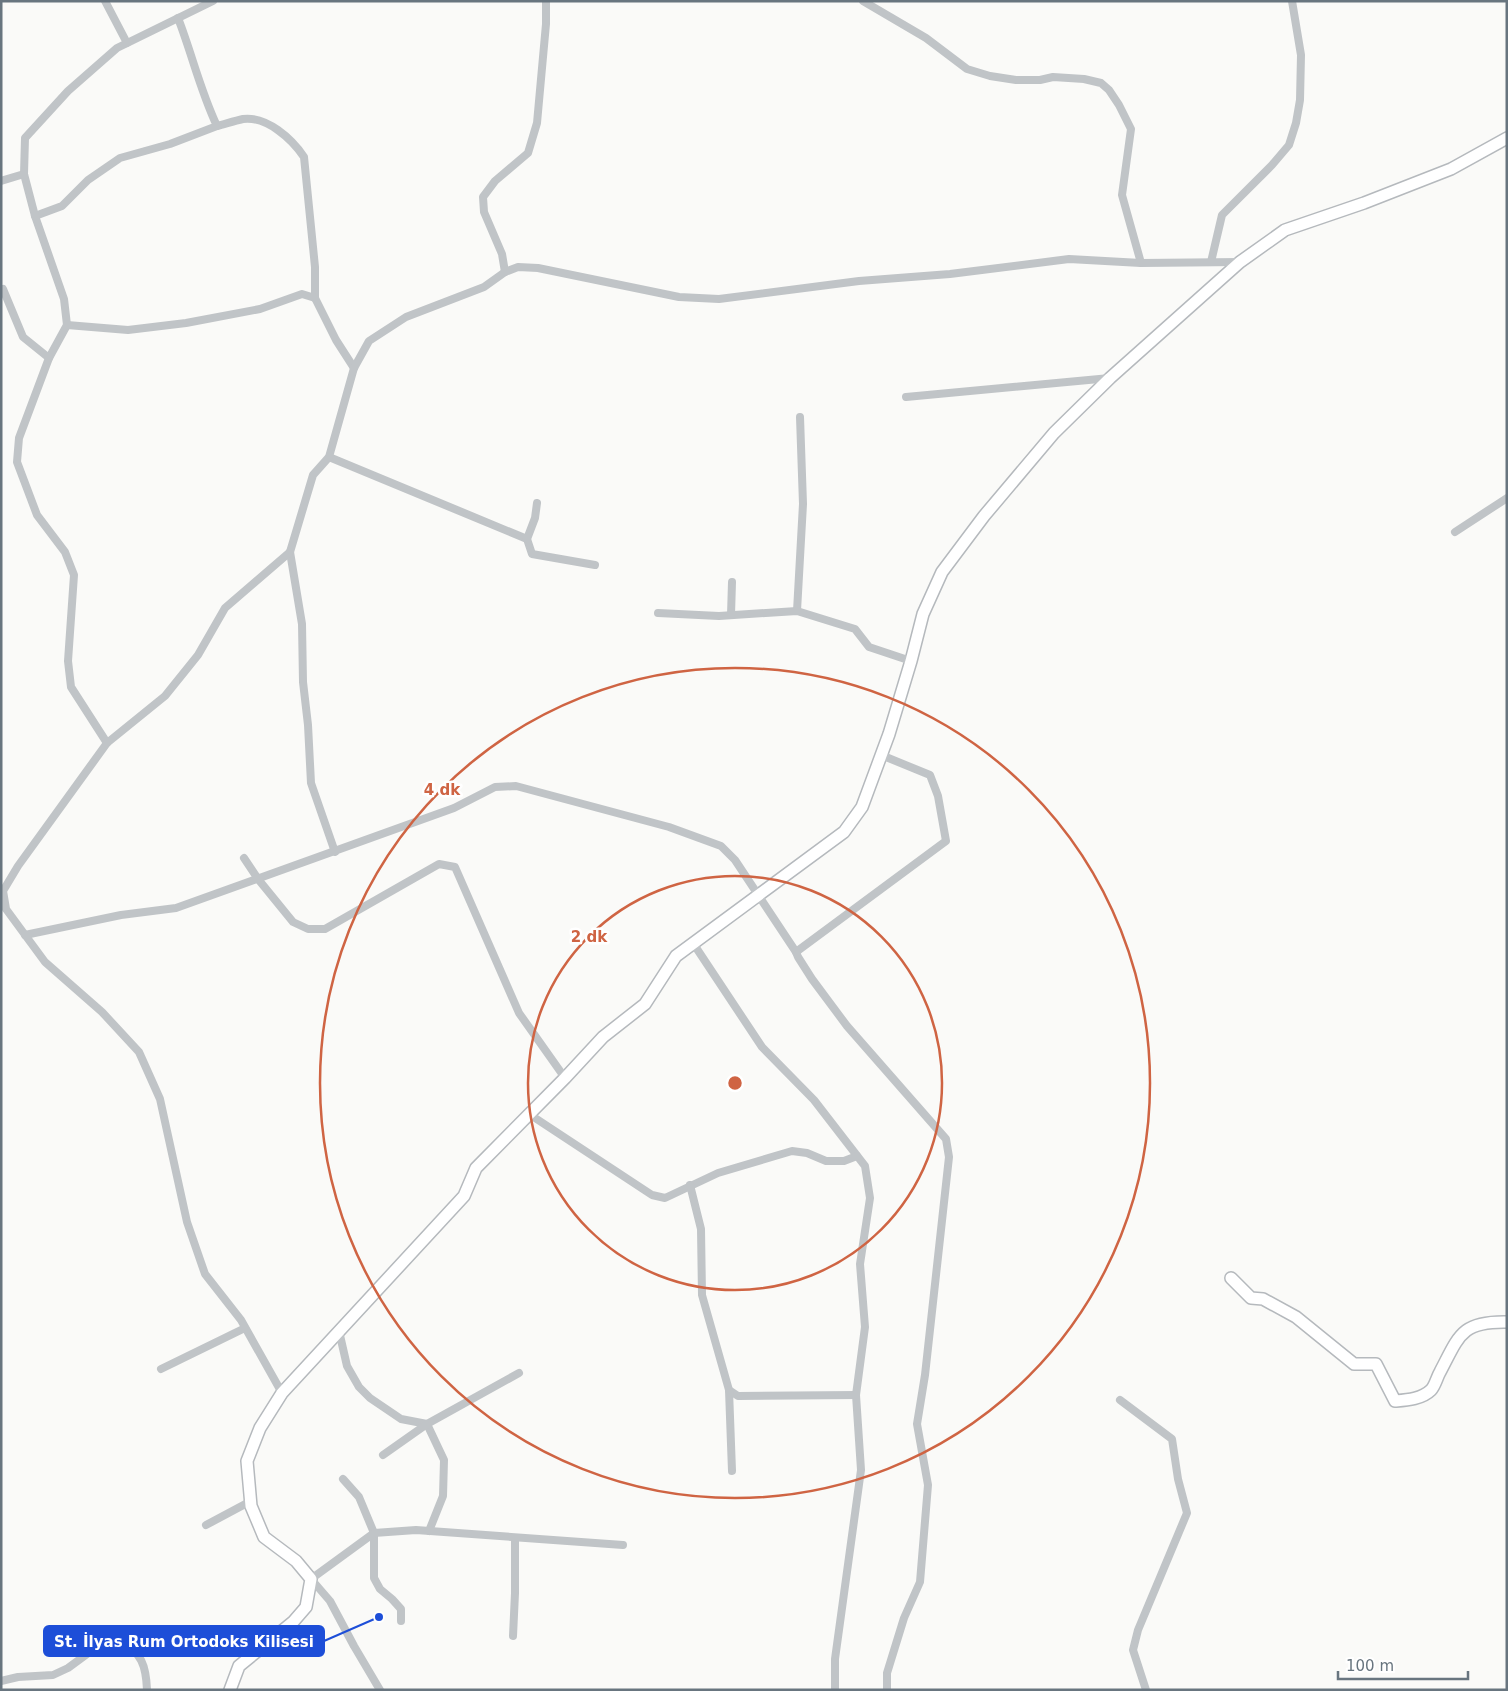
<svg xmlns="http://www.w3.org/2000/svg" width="1508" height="1691" font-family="'DejaVu Sans',sans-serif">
  <rect width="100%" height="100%" fill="#fafaf8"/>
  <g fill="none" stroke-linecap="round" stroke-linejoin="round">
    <defs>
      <g id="secondary">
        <path d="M1231,1278L1251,1298L1263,1299L1296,1317L1354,1364H1376L1395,1401C1407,1400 1422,1399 1431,1390C1435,1386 1437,1377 1440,1372C1459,1336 1461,1321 1507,1322"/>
        <polyline points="230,1690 239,1666 293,1622 306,1607 311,1579 296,1561 264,1537 251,1506 247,1461 260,1428 282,1393 464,1196 476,1168 565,1078 603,1037 645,1004 676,956 844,832 862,807 889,734 911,661 923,614 942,572 984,516 1054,433 1110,378 1240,262 1285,230 1364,203 1451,169 1507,138"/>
      </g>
    </defs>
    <use href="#secondary" stroke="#b5b9bd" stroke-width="14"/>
    <g stroke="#c0c4c7" stroke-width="8">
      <polyline points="105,1 127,43"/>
      <polyline points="863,1 926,38 967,69 990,76 1016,80 1040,80 1053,77 1084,79 1101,83 1109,90 1119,105 1131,129 1122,195 1141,263"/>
      <path d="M217,126C225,124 234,121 243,119C267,116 292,139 304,157L315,267V298"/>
      <polyline points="1,181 24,174"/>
      <path d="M35,216L62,206L88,180L120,158L170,144L217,126C200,90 192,54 178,18"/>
      <polyline points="1211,262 1222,215 1272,165 1289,145 1296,123 1300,100 1301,55 1292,1"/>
      <polyline points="505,272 502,254 484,212 483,197 495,181 528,153 537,123 546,24 546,1"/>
      <polyline points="1,290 3,289 23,337 49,358"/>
      <polyline points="67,325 128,330 186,323 260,309 302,294 315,298 336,340 354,368"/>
      <polyline points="906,397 1110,378"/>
      <polyline points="329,457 527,539 532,554 595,565"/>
      <polyline points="1455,532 1507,498"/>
      <polyline points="527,539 535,518 537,503"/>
      <polyline points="290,552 302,624 303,682 308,725 311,783 335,852"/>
      <polyline points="797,611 803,504 800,417"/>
      <polyline points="658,613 719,616 797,611 855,629 869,647 911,661"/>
      <polyline points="731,615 732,582"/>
      <polyline points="107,743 71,687 68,661 74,575 65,552 37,515 17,462 19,438 49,358 67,325 64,299 35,216 24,174 25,138 68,91 117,48 213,1"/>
      <polyline points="244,858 258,879 293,922 308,929 325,929 439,864 455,867 519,1013 565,1078"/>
      <polyline points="25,935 121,915 176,908 454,808 495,787 516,786 669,827 721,846 735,860 796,952 798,957 812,979 847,1026 946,1139 949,1157 925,1375 917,1424 928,1485 920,1582 904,1618 887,1673 887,1690"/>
      <polyline points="693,943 762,1047 814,1100 865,1166 870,1198 860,1264 865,1327 856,1395 861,1470 835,1659 835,1690"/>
      <polyline points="796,952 946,841 938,796 930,775 881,755"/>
      <polyline points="529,1114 652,1195 665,1198 718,1173 792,1151 807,1153 826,1161 844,1161 857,1156"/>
      <polyline points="690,1185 701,1229 702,1295 729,1390 738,1396 856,1395"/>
      <polyline points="339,1331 347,1366 359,1387 370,1398 401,1419 427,1424 444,1460 443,1496 429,1531"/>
      <polyline points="161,1369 245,1328"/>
      <polyline points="729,1390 732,1471"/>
      <polyline points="282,1393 241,1320 205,1274 187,1222 160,1099 139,1052 102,1012 45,962 6,909 3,891 18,866 107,743 165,696 198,655 225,608 290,552 313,475 329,457 354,368 369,341 406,317 484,287 505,272 518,267 538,268 679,297 719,299 859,281 950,274 1069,259 1141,263 1240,262"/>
      <polyline points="1120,1400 1172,1439 1178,1479 1187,1513 1138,1630 1133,1650 1146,1690"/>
      <polyline points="383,1455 427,1424 519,1373"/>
      <polyline points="343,1479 359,1497 374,1533 374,1578 380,1589 392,1599 401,1609 401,1621"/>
      <polyline points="206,1525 251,1501"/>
      <polyline points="513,1636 515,1593 515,1538"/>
      <path d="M1,1681L18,1677L53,1675L68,1668L106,1640L122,1638C141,1656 146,1663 147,1690"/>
      <polyline points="380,1690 354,1646 330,1601 311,1579 374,1533 416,1530 623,1545"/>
    </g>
    <use href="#secondary" stroke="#fff" stroke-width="11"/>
  </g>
  <g fill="none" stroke="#cf6443" stroke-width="2.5">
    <circle cx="735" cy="1083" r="207"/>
    <circle cx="735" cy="1083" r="415"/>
  </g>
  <circle cx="735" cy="1083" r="8" fill="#cf6443" stroke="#fff" stroke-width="2.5"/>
  <g font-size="15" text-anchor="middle" font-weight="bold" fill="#cf6443" stroke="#fff" stroke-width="5" stroke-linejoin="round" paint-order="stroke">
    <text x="442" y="795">4 dk</text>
    <text x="589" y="942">2 dk</text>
  </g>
  <path fill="none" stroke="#1d4ed8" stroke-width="2" d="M379 1617L324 1641"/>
  <circle fill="#1d4ed8" stroke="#fff" stroke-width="2" cx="379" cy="1617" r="5"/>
  <rect fill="#1d4ed8" stroke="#1d4ed8" stroke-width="2" x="44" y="1626" width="280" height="30" rx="5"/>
  <g font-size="15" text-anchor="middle" font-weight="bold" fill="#fff">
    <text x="184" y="1647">St. İlyas Rum Ortodoks Kilisesi</text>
  </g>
  <rect width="1508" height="1691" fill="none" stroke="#68757f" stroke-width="5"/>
  <path d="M1338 1671v8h130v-8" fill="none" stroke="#68757f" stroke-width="2.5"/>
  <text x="1346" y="1671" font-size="15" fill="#68757f" stroke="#ffffff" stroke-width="4" paint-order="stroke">100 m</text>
</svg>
